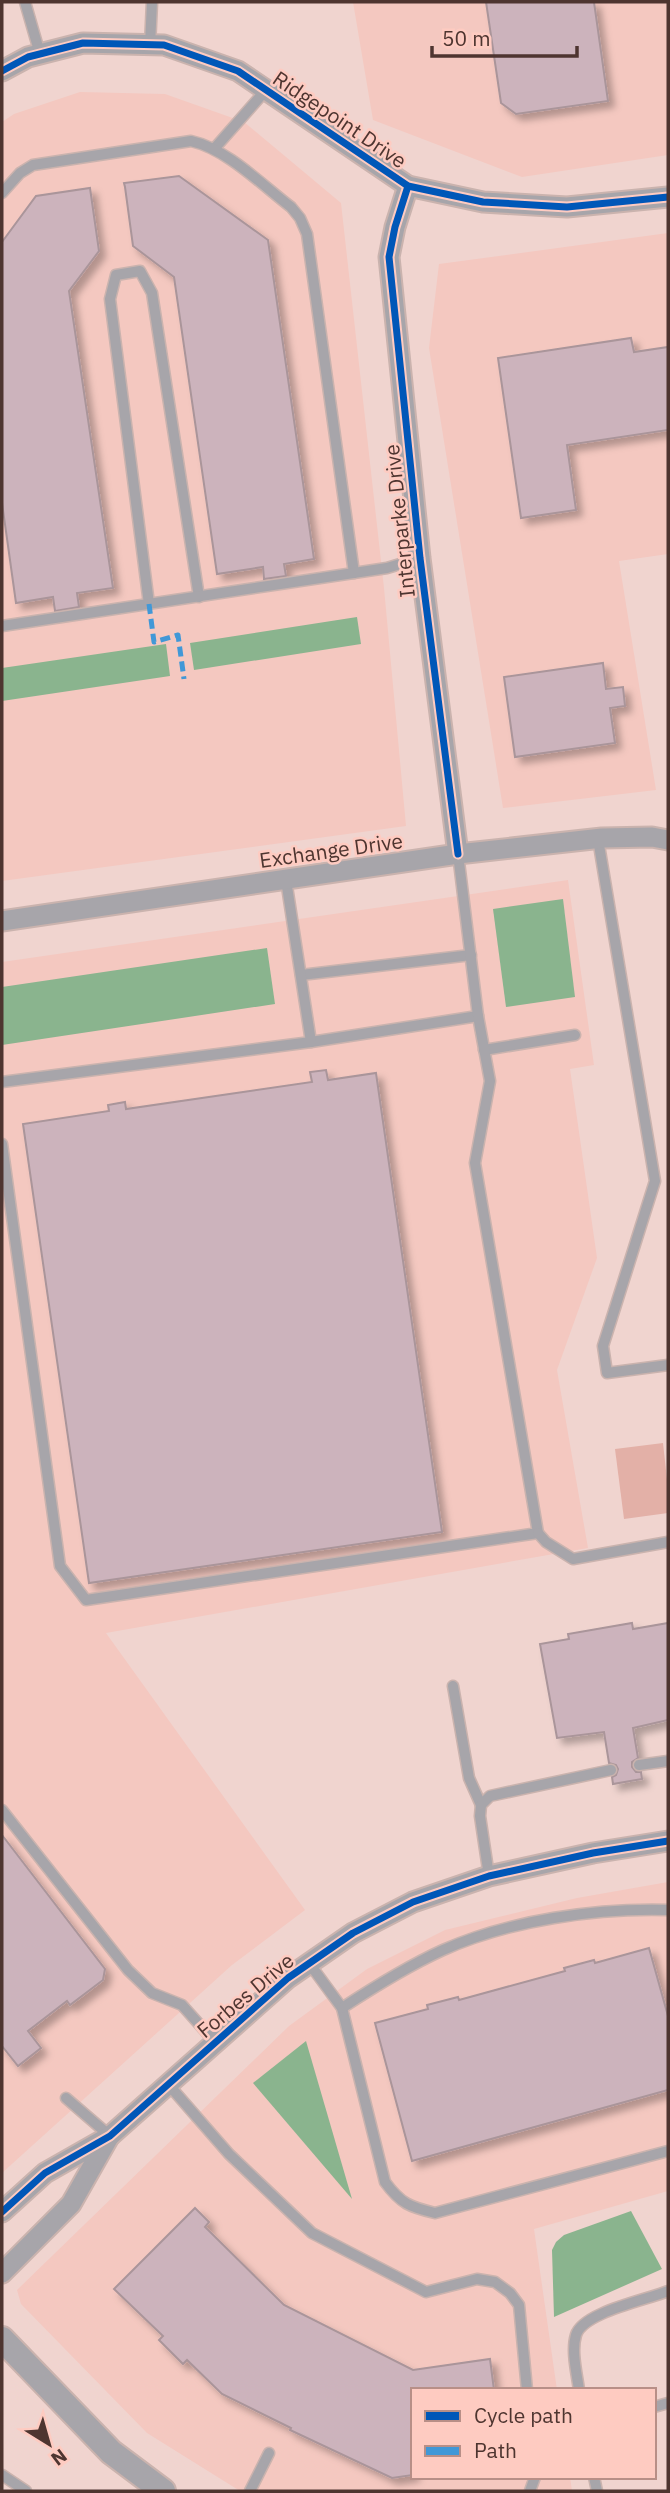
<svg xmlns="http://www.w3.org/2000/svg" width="670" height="2493" font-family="'IBM Plex Sans',sans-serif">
  <defs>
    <filter id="shadow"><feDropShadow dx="6" dy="6" stdDeviation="3.5" flood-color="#0004"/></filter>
  </defs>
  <rect width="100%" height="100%" fill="#f0d4cf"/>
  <g fill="#f4c8c0">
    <polygon points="353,2 668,2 668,155 522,177 373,120"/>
    <polygon points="80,92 165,94 244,122 341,203 384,588 406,826 2,881 2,122 14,114"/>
    <polygon points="668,233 668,554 619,561 656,790 503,808 429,348 439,264"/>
    <polygon points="568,880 594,1065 570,1069 597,1258 557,1370 588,1548 106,1633 305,1910 232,1965 2,2173 2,962"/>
    <polygon points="668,1882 668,2191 534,2229 557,2390 413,2390 413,2477 570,2477 572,2491 240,2491 147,2433 21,2304 17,2290 289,2026 367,1969 445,1930 577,1898"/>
  </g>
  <polygon fill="#e3b0a7" points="663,1443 668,1489 668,1513 624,1519 615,1449"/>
  <g fill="#8ab48e">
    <polygon points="357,617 361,644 194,670 190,643"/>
    <polygon points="166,644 170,676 2,701 2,668"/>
    <polygon points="563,899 575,997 506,1007 493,909"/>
    <polygon points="267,948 275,1004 2,1045 2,987"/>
    <polygon points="306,2041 352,2199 253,2083"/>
    <polygon points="631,2211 662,2269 554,2317 552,2250 556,2242 564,2235"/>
  </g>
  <g fill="#ccb3bc" stroke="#aa959a" stroke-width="2" filter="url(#shadow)">
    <polygon points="486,2 594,2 608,101 516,114 501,103"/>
    <polygon points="179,176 268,240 314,559 284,564 286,576 264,579 263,567 217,574 174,277 133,246 125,187 124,183"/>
    <polygon points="90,188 99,251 69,291 113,588 77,593 79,607 55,611 53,597 16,603 2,503 2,242 36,196"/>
    <polygon points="631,338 634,352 668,347 668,430 567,445 576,510 521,518 498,358"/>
    <polygon points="603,663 606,689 623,687 625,706 610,708 615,743 515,757 504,677"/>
    <polygon points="326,1070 328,1080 376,1073 442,1532 89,1583 23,1124 109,1111 108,1105 125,1102 126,1109 312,1082 310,1072"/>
    <polygon points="632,1623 633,1629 668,1623 668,1720 633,1728 638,1758 632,1762 632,1767 636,1772 641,1772 642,1779 613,1784 612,1777 616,1775 618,1769 616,1765 609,1763 604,1732 557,1738 540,1644 569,1639 568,1634"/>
    <polygon points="2,1835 105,1969 103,1980 70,2005 67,2001 28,2031 41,2048 18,2066 2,2046"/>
    <polygon points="649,1948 668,2016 668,2090 412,2161 375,2023 428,2009 427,2005 458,1997 459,2000 565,1971 564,1968 594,1960 595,1963"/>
    <polygon points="195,2208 209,2222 205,2227 284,2305 413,2370 490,2359 494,2390 413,2390 413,2475 392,2478 290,2430 291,2428 222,2394 187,2360 183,2364 159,2340 163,2336 114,2289"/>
  </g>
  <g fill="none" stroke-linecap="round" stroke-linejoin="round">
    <defs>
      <g id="service">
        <polyline points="25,2 40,54"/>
        <polyline points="150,45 152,2"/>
        <polyline points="214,149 266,90"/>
        <path d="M2,193L20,173L33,165L191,141C227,149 262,185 291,207L300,218L307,234L354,573"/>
        <polyline points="149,604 110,299 116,275 140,271 152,293 199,597"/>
        <polyline points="2,626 387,568 420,558"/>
        <polyline points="598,839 655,1181 603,1346 607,1373 668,1365"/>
        <polyline points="301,975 471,955"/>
        <polyline points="311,1042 478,1016"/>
        <polyline points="484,1050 575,1035"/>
        <polyline points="2,1082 311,1042 286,880"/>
        <polyline points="2,1144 60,1566 86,1600 538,1533 475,1163 490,1081 478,1016 458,854"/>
        <polyline points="538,1533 546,1542 573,1559 668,1542"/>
        <polyline points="453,1686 469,1778 481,1805"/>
        <polyline points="639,1765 668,1761"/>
        <polyline points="2,1810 128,1970 152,1993 182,2005 215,2042"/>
        <polyline points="489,1876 480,1816 481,1805 490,1796 611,1770"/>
        <path d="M309,1963L342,2008L385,2182C401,2204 410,2207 435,2213L668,2151"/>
        <path d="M342,2008C374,1987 408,1966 443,1950C510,1920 596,1908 668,1910"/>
        <polyline points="168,2084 229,2154 312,2233 426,2292 477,2279 495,2282 510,2293 519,2305 527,2390"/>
        <polyline points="66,2098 110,2136"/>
        <path d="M579,2390C577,2374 571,2351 576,2335C583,2312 647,2300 668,2291"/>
        <polyline points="654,2407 668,2403"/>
        <polyline points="2,2475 26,2491"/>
        <polyline points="594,2477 597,2491"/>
        <polyline points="250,2491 269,2453"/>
        <polyline points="530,2491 535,2477"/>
      </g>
      <g id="minor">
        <polyline points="2,71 28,57 83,43 164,45 238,71 408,186 483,202 567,207 668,197"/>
        <polyline points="408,186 395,227 389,257 420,558 458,854"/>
        <polyline points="2,921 458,854 602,838 652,837 668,840"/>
        <polyline points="2,2212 45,2173 110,2136 288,1978 353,1933 413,1902 489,1876 593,1853 668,1841"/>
        <polyline points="2,2273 71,2204 109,2137"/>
      </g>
      <polyline id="tertiary" points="2,2339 111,2452 163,2491"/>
    </defs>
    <use href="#service" stroke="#cab3ae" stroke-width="13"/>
    <use href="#minor" stroke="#cab3ae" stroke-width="23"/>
    <use href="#tertiary" stroke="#cab3ae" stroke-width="28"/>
    <use href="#service" stroke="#a7a5aa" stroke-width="10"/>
    <use href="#minor" stroke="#a7a5aa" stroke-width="19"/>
    <use href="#tertiary" stroke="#a7a5aa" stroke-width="24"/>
    <polyline stroke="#4198d7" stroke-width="5" stroke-dasharray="10 5" stroke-linecap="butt" points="149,604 154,642 178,635 184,679"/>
    <defs>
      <g id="cycleway">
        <polyline points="2,71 28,57 83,43 164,45 238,71 408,186 483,202 567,207 668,197"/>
        <polyline points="408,186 395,227 389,257 420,558 458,854"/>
        <polyline points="2,2212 45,2173 110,2136 288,1978 353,1933 413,1902 489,1876 593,1853 668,1841"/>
      </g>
    </defs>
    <use href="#cycleway" stroke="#fecbc1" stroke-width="11"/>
    <use href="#cycleway" stroke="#0057b8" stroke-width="7"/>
  </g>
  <g text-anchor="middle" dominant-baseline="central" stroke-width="5" stroke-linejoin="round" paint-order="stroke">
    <g font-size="21" fill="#4e3530" stroke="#fecbc1">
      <text transform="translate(340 119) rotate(34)">Ridgepoint Drive</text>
      <text transform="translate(399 521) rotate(-96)">Interparke Drive</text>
      <text transform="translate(331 850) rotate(-8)">Exchange Drive</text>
      <text transform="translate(245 1995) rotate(-40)">Forbes Drive</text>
    </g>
  </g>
  <rect width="670" height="2493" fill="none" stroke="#4e3530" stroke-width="7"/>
  <rect x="411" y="2388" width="245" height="91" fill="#fecbc1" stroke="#b88f87" stroke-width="2"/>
  <rect x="425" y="2411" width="35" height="10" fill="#0057b8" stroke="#b88f87" stroke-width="2"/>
  <text x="474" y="2423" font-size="21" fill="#4e3530">Cycle path</text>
  <rect x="425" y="2446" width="35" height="10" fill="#4198d7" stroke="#b88f87" stroke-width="2"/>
  <text x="474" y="2458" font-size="21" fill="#4e3530">Path</text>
  <g transform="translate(49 2444) rotate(143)" stroke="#fecbc1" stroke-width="5" paint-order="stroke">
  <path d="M0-5L12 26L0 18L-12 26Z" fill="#4e3530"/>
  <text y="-10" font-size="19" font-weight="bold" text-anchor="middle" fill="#4e3530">N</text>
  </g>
  <path d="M432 46v10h145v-10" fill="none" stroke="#4e3530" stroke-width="3.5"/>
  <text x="442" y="46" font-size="21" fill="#4e3530" stroke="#fecbc1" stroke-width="5" paint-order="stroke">50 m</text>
</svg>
